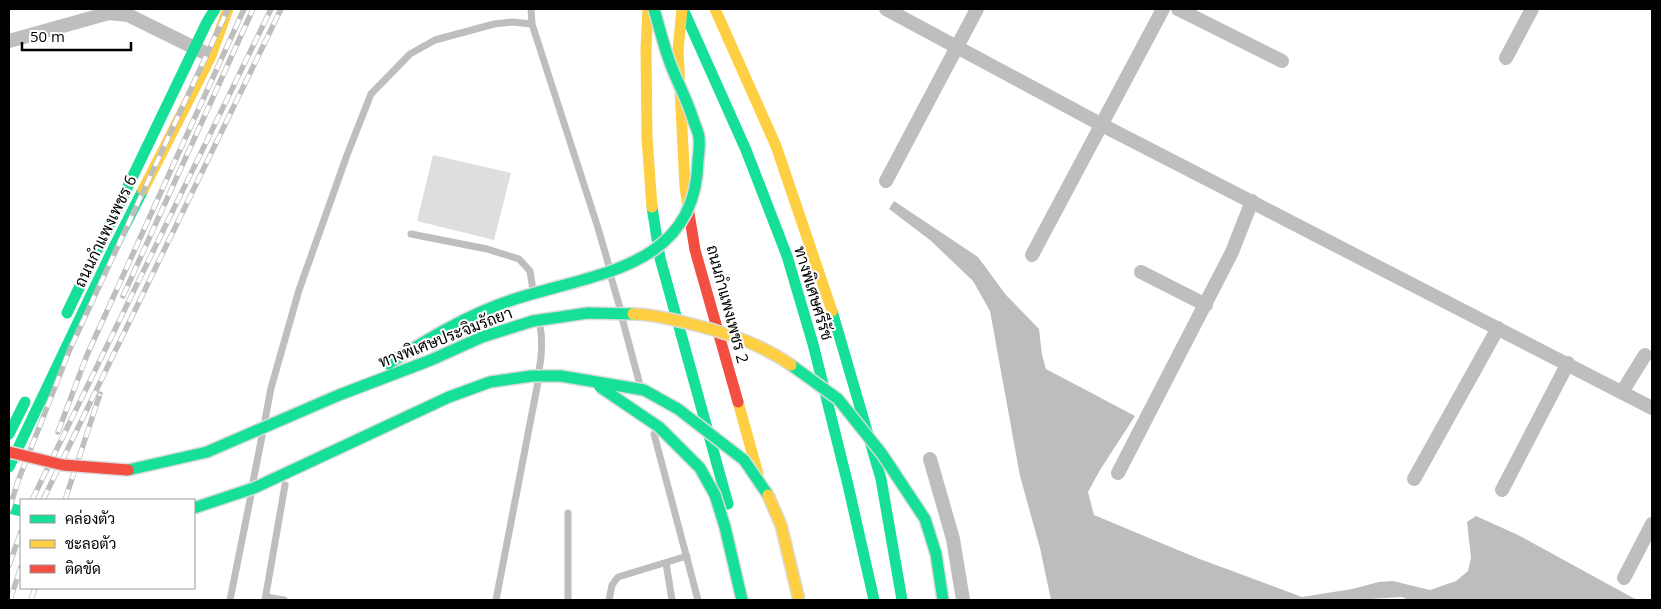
<svg xmlns="http://www.w3.org/2000/svg" width="1661" height="609" font-family="'Open Sans',Sarabun,sans-serif">
  <rect width="100%" height="100%" fill="#fff"/>
  <polygon fill="#bdbdbd" points="894,201 978,257 1006,295 1039,329 1042,355 1046,369 1135,416 1100,470 1088,492 1094,515 1197,558 1302,597 1352,589 1379,582 1393,581 1430,590 1456,581 1468,571 1471,558 1467,522 1476,516 1518,535 1637,600 1409,600 1402,597 1354,600 1051,600 1040,548 1020,476 990,311 973,281 930,240 889,209"/>
  <polygon fill="#dedede" points="433,155 511,173 494,240 417,221"/>
  <g fill="none" stroke-linecap="round" stroke-linejoin="round">
    <g stroke="#bebebe" stroke-width="7">
      <polyline points="531,9 532,24 598,228 609,266"/>
      <polyline points="411,234 487,249 519,259 530,271 533,290"/>
      <polyline points="611,277 620,308"/>
      <polyline points="622,318 640,385"/>
      <path d="M539,371C542,355 543,342 540,325"/>
      <polyline points="265,420 271,388 299,290 347,155 371,94 410,54 435,40 494,24 512,22 532,24"/>
      <polyline points="654,434 698,600"/>
      <polyline points="253,482 262,436"/>
      <polyline points="568,513 568,600"/>
      <polyline points="666,563 672,600"/>
      <polyline points="266,597 284,600"/>
      <polyline points="230,600 251,495"/>
      <polyline points="265,600 285,485"/>
      <polyline points="496,600 538,382"/>
      <polyline points="609,600 612,585 618,577 687,556"/>
    </g>
    <g stroke="#bebebe" stroke-width="14">
      <polyline points="886,9 1102,125 1652,408"/>
      <polyline points="1178,9 1282,61"/>
      <polyline points="9,41 109,13 128,15 203,52"/>
      <polyline points="1506,58 1532,9"/>
      <polyline points="886,181 977,9"/>
      <polyline points="1032,255 1163,9"/>
      <polyline points="1141,272 1206,305"/>
      <polyline points="1622,392 1645,355"/>
      <polyline points="930,459 953,539 963,600"/>
      <polyline points="1118,473 1232,252 1252,201"/>
      <polyline points="1414,479 1498,328"/>
      <polyline points="1502,490 1568,363"/>
      <polyline points="1624,578 1652,524"/>
    </g>
    <g stroke="#16e098" stroke-width="11">
      <polyline points="683,9 746,150 787,256 813,344 848,485 874,600"/>
      <polyline points="652,207 660,258 728,504"/>
      <polyline points="832,311 881,479 902,600"/>
      <polyline points="67,313 207,22 215,9"/>
      <polyline points="9,434 25,402"/>
      <polyline points="9,467 113,249 143,190"/>
      <polyline points="9,508 21,511"/>
    </g>
    <g stroke="#ffcf43" stroke-width="11">
      <polyline points="648,9 646,49 647,138 652,207"/>
      <polyline points="682,9 678,50 685,187 688,207"/>
      <polyline points="715,9 776,146 832,311"/>
      <polyline points="143,190 211,56 228,9"/>
      <polyline points="738,402 758,474"/>
    </g>
    <polyline stroke="#f24e42" stroke-width="11" points="688,207 695,250 738,402"/>
    <defs>
      <g id="rail">
        <polyline points="123,296 253,9"/>
        <polyline points="58,432 87,355 244,9"/>
        <polyline points="32,500 271,9"/>
        <polyline points="43,500 281,9"/>
        <polyline points="65,500 100,394"/>
        <polyline points="9,510 18,481 70,349 228,9"/>
        <polyline points="9,565 21,532"/>
        <polyline points="10,600 21,567"/>
        <polyline points="31,600 35,588"/>
      </g>
    </defs>
    <use href="#rail" stroke="#bebebe" stroke-width="5.5"/>
    <use href="#rail" stroke="#fff" stroke-width="4" stroke-dasharray="11" stroke-linecap="butt"/>
    <defs>
      <g id="fast-bridge">
        <path d="M388,364C428,339 467,315 512,300C593,273 696,270 698,160C699,152 700,144 699,137C698,131 695,125 693,119C687,99 676,80 669,60C663,43 659,26 654,9"/>
        <polyline points="791,365 838,399 882,454 925,519 936,554 943,600"/>
        <polyline points="600,387 659,427 700,468 715,495 725,527 742,600"/>
        <polyline points="128,470 207,452 339,395 431,360 482,337 533,321 588,313 633,314"/>
        <polyline points="194,508 254,488 449,397 490,382 532,376 561,376 644,390 678,409 744,460 768,495"/>
      </g>
      <g id="slow-bridge">
        <path d="M633,314C650,314 666,318 683,322C721,331 758,342 791,365"/>
        <polyline points="768,495 781,525 799,600"/>
      </g>
      <polyline id="jam-bridge" points="9,452 63,465 128,470"/>
    </defs>
    <use href="#fast-bridge" stroke="#dbdbdb" stroke-width="14" stroke-linecap="butt"/>
    <use href="#slow-bridge" stroke="#dbdbdb" stroke-width="14" stroke-linecap="butt"/>
    <use href="#jam-bridge" stroke="#dbdbdb" stroke-width="14" stroke-linecap="butt"/>
    <use href="#fast-bridge" stroke="#16e098" stroke-width="11"/>
    <use href="#slow-bridge" stroke="#ffcf43" stroke-width="11"/>
    <use href="#jam-bridge" stroke="#f24e42" stroke-width="11"/>
  </g>
  <g text-anchor="middle" dominant-baseline="central" stroke-width="4" stroke-linejoin="round" paint-order="stroke">
    <g font-size="16" fill="#000" stroke="#fff">
      <text transform="translate(105 231) rotate(-64)">ถนนกำแพงเพชร 6</text>
      <text transform="translate(814 293) rotate(73)">ทางพิเศษศรีรัช</text>
      <text transform="translate(728 304) rotate(75)">ถนนกำแพงเพชร 2</text>
      <text transform="translate(445 337) rotate(-21)">ทางพิเศษประจิมรัถยา</text>
    </g>
  </g>
  <rect width="1661" height="609" fill="none" stroke="#000000" stroke-width="20"/>
  <rect x="20" y="499" width="175" height="90" fill="#ffffff" stroke="#999999"/>
  <rect x="30" y="515" width="25" height="8" fill="#16e098" stroke="#999999"/>
  <text x="65" y="524" font-size="15" fill="#000000">คล่องตัว</text>
  <rect x="30" y="540" width="25" height="8" fill="#ffcf43" stroke="#999999"/>
  <text x="65" y="549" font-size="15" fill="#000000">ชะลอตัว</text>
  <rect x="30" y="565" width="25" height="8" fill="#f24e42" stroke="#999999"/>
  <text x="65" y="574" font-size="15" fill="#000000">ติดขัด</text>
  <path d="M22 42v8h109v-8" fill="none" stroke="#000000" stroke-width="2.5"/>
  <text x="30" y="42" font-size="15" fill="#000000" stroke="#ffffff" stroke-width="4" paint-order="stroke">50 m</text>
</svg>
